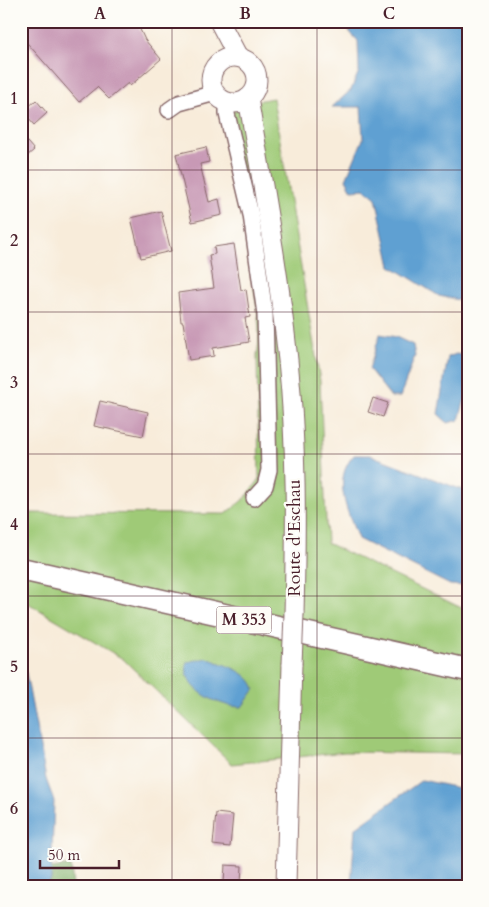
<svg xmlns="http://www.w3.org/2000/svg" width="489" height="907" font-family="Cardo,serif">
  <rect width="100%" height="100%" fill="#fdfcf7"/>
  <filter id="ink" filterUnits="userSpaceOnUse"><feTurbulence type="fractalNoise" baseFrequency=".02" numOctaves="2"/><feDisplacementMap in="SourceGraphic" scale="10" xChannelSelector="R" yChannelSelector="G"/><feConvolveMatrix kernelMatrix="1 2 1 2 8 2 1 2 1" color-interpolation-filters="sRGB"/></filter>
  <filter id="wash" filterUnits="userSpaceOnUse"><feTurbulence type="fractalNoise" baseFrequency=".0096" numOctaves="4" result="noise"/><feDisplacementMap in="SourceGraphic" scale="20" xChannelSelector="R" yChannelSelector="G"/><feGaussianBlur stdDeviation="1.12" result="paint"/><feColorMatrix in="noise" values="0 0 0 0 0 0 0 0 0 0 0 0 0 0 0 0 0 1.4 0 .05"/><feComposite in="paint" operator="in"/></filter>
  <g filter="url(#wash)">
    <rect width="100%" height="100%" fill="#f8ecda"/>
    <path fill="#9fca77" stroke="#747451" d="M273,98L320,381L327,543L468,611V754L345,752L232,764L123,659L21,599V513L226,514L246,497L259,480L257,355C262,329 256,303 252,276C245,219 234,164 219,108Z"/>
    <polygon fill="#7fae68" stroke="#64664a" points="71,865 73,886 47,886 51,879 51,868"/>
    <g fill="#5fa0d2" stroke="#54607e">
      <polygon points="340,21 468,21 468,302 439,296 391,266 376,198 365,189 352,190 346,179 363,139 361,107 332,107 351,90 359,71 358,41"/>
      <polygon points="380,334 396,337 413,345 415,356 400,397 391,397 369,369"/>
      <polygon points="456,354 468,356 468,389 459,420 448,423 438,414 448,357"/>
      <path d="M354,455H370L468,492V586L450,585L358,539C348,512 331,480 354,455Z"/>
      <polygon points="21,647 46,779 54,801 51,879 47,886 21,886"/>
      <path d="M207,658C223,665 249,670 255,689L242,707C219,707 181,689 187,662Z"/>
      <polygon points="422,780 468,790 468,886 351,886 355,828"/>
    </g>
    <g id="blocks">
      <g fill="#c899b5">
        <polygon points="21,21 136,21 145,40 161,59 130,86 128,83 109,99 97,87 79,102 21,36"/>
        <polygon points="36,100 47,113 34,125 23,112"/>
        <polygon points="21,135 34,150 21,161"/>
        <polygon points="206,147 209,162 200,164 209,202 219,199 222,215 192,222 176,154"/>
        <polygon points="161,211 171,251 141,258 131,218"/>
        <polygon points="234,244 241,290 246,289 250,317 245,318 249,342 213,348 214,356 189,360 183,322 181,322 178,293 214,288 209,255 215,254 214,247"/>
        <polygon points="373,398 388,403 383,417 368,412"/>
        <polygon points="100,401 148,412 143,436 94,426"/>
        <polygon points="216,813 233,815 230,847 213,845"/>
        <polygon points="225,865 242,866 241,883 224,883"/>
      </g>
    </g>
  </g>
  <g filter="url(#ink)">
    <use href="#blocks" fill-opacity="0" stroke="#876768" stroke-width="1"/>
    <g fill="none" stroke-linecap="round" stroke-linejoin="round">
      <defs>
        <g id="minor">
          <polyline points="227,102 227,114 251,215 265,314 269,470 265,486 254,498"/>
          <polyline points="169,110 179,103 215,93"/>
        </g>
        <g id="major">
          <polyline points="219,21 238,57"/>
          <circle cx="234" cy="80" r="23"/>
          <path d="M248,98C263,186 279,273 288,360C297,445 296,529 294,614"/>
          <polyline points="286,886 292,664"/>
        </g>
        <polyline id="highway" points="21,569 468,670"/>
      </defs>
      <use href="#minor" stroke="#876768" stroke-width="18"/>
      <use href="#major" stroke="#876768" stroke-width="21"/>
      <use href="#highway" stroke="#876768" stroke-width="25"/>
      <use href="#minor" stroke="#fff" stroke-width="15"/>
      <use href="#major" stroke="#fff" stroke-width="19"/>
      <use href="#highway" stroke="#fff" stroke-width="22"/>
      <defs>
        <polyline id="major-bridge" points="292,664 294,614"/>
      </defs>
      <use href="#major-bridge" stroke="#876768" stroke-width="21" stroke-linecap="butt"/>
      <use href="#major-bridge" stroke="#fff" stroke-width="19"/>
    </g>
  </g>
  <path fill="none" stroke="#4a1f2b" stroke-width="1" stroke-opacity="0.55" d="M172,21V886M317,21V886M21,170H468M21,312H468M21,454H468M21,596H468M21,738H468"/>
  <g text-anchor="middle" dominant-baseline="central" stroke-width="4.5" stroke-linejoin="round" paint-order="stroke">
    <rect fill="#fdfcf7" stroke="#806168" stroke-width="1" x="216.5" y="606.5" width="55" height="27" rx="4"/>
    <g font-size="16" font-weight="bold" fill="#4a1f2b">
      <text x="244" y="620">M 353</text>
    </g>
    <g font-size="18" fill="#4a1f2b" stroke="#fdfcf7">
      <text transform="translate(294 538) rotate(-90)">Route d'Eschau</text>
    </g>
  </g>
  <rect width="489" height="907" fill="none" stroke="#fdfcf7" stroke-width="55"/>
  <path d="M40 860v8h79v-8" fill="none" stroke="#4a1f2b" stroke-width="2.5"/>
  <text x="48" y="860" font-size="15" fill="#4a1f2b" stroke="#fdfcf7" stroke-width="4" paint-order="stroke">50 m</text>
  <rect x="28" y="28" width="434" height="852" fill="none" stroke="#4a1f2b" stroke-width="2"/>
  <g font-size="16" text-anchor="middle" font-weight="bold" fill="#4a1f2b">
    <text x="100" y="19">A</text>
    <text x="245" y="19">B</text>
    <text x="389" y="19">C</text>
    <text x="14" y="104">1</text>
    <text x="14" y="246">2</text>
    <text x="14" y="388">3</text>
    <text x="14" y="530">4</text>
    <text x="14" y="672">5</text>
    <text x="14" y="814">6</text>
  </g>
</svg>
